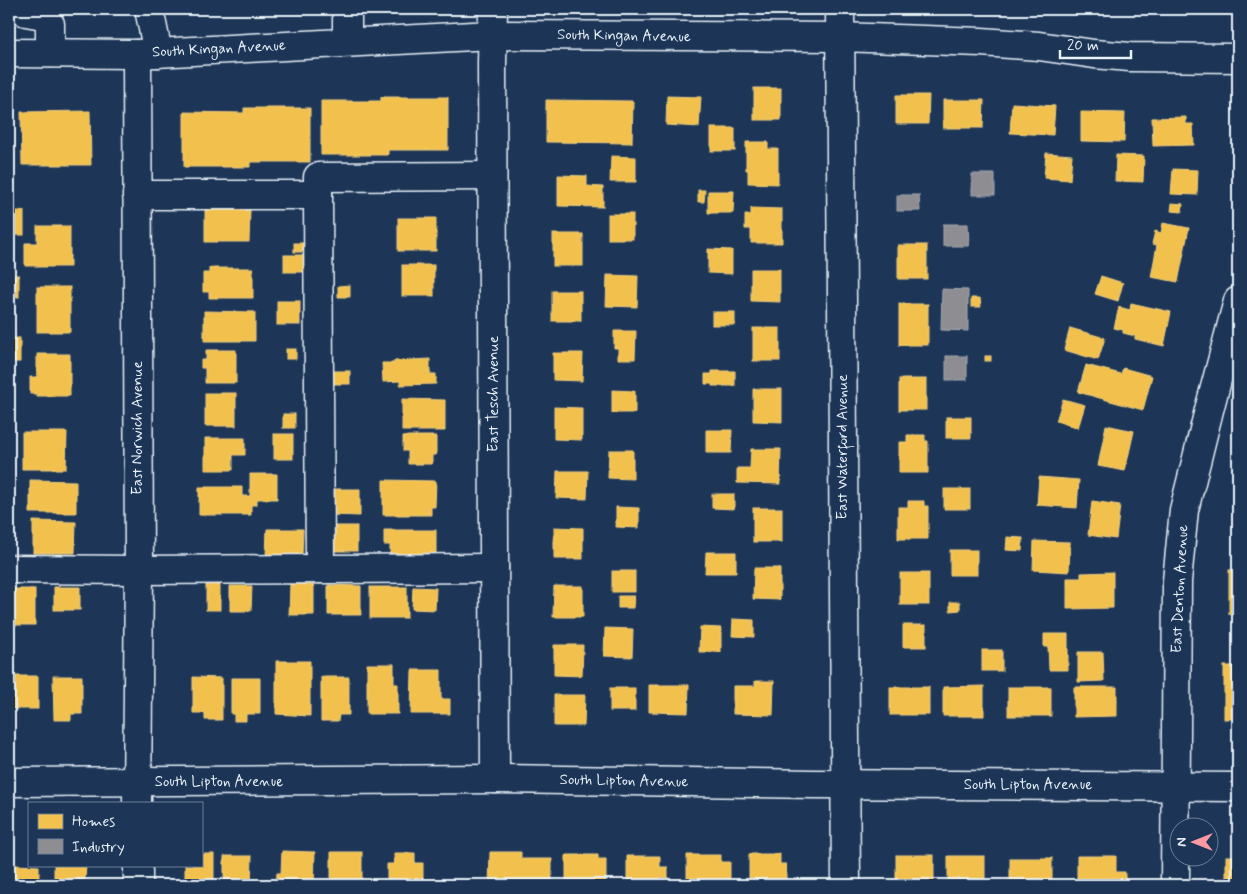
<svg xmlns="http://www.w3.org/2000/svg" width="1247" height="894" font-family="Mynerve,sans-serif">
  <rect width="100%" height="100%" fill="#1d3557"/>
  <filter id="ink" filterUnits="userSpaceOnUse"><feTurbulence type="fractalNoise" baseFrequency=".02" numOctaves="2"/><feDisplacementMap in="SourceGraphic" scale="10" xChannelSelector="R" yChannelSelector="G"/><feConvolveMatrix kernelMatrix="1 2 1 2 8 2 1 2 1" color-interpolation-filters="sRGB"/></filter>
  <g filter="url(#ink)">
    <g fill="#f2c14e" stroke="#efcf81">
      <rect x="754" y="88" width="27" height="32"/>
      <polygon points="896,95 929,95 928,124 896,124"/>
      <polygon points="667,96 701,97 699,127 666,125"/>
      <polygon points="381,97 448,97 448,150 388,150 388,155 321,155 321,101 381,101"/>
      <polygon points="546,100 633,101 632,143 546,142"/>
      <polygon points="943,100 984,100 983,128 943,128"/>
      <polygon points="1012,103 1055,106 1053,135 1010,133"/>
      <polygon points="244,108 310,108 310,162 250,162 250,167 184,167 184,112 244,113"/>
      <polygon points="90,111 91,165 22,165 21,112"/>
      <polygon points="1081,112 1125,113 1124,142 1081,141"/>
      <polygon points="1186,117 1186,124 1193,124 1194,145 1153,146 1152,118"/>
      <rect x="711" y="128" width="24" height="23"/>
      <polygon points="746,142 768,142 768,149 778,149 778,184 748,183 748,170 746,170"/>
      <polygon points="1046,153 1072,155 1070,180 1044,178"/>
      <polygon points="1116,155 1144,156 1143,182 1115,181"/>
      <polygon points="611,156 636,157 636,182 610,182"/>
      <polygon points="1173,169 1198,170 1197,195 1171,194"/>
      <polygon points="558,175 587,176 587,186 603,187 603,207 558,206"/>
      <polygon points="698,190 705,190 704,202 698,202"/>
      <polygon points="708,191 734,191 733,213 708,213"/>
      <polygon points="1172,203 1183,204 1182,212 1171,211"/>
      <polygon points="751,208 782,209 782,243 751,243 751,229 745,229 745,215 751,215"/>
      <polygon points="205,210 250,210 249,242 205,242"/>
      <rect x="9" y="211" width="15" height="24"/>
      <rect x="608" y="214" width="25" height="25"/>
      <rect x="398" y="218" width="38" height="33"/>
      <polygon points="1163,223 1189,228 1178,282 1151,277 1157,245 1152,244 1155,231 1161,233"/>
      <polygon points="37,226 70,226 70,267 37,267 37,266 25,266 25,243 37,243"/>
      <rect x="553" y="234" width="30" height="32"/>
      <rect x="294" y="243" width="9" height="9"/>
      <rect x="898" y="245" width="29" height="34"/>
      <polygon points="708,249 732,250 732,274 708,273"/>
      <rect x="284" y="255" width="21" height="17"/>
      <rect x="402" y="265" width="32" height="31"/>
      <polygon points="209,268 253,268 253,298 209,298 209,292 203,292 203,273 209,273"/>
      <polygon points="751,269 780,269 780,302 751,301"/>
      <rect x="9" y="275" width="10" height="22"/>
      <polygon points="607,275 638,276 637,307 606,306"/>
      <polygon points="1101,276 1123,283 1118,301 1095,294"/>
      <polygon points="350,285 350,297 338,297 338,286"/>
      <rect x="37" y="287" width="33" height="45"/>
      <rect x="552" y="291" width="29" height="30"/>
      <polygon points="971,298 980,298 981,307 971,307"/>
      <rect x="277" y="301" width="23" height="24"/>
      <polygon points="1131,303 1171,312 1164,346 1135,339 1135,336 1123,333 1123,330 1114,328 1119,307 1130,310"/>
      <rect x="899" y="304" width="29" height="41"/>
      <polygon points="204,311 255,312 255,341 204,341"/>
      <rect x="712" y="312" width="23" height="13"/>
      <rect x="753" y="328" width="27" height="33"/>
      <polygon points="1070,328 1105,338 1098,360 1064,350"/>
      <polygon points="614,331 636,331 635,359 618,359 618,348 614,348"/>
      <rect x="9" y="338" width="11" height="24"/>
      <rect x="286" y="349" width="10" height="10"/>
      <polygon points="206,350 236,350 236,383 205,383 205,368 201,368 201,360 206,360"/>
      <polygon points="553,353 583,353 582,381 553,380"/>
      <polygon points="37,354 70,354 70,396 37,396 37,394 30,394 30,377 37,377"/>
      <rect x="985" y="356" width="6" height="5"/>
      <polygon points="430,359 430,374 436,374 436,384 400,385 400,381 383,382 382,363 394,363 394,361"/>
      <polygon points="1086,365 1121,374 1123,368 1152,376 1143,410 1078,392"/>
      <rect x="329" y="371" width="21" height="13"/>
      <polygon points="712,371 735,371 735,386 712,386 712,384 705,384 705,374 712,374"/>
      <rect x="899" y="379" width="27" height="31"/>
      <polygon points="753,389 782,389 782,422 753,421"/>
      <polygon points="612,390 635,391 635,413 612,413"/>
      <rect x="205" y="393" width="31" height="33"/>
      <polygon points="402,399 445,400 445,431 402,431"/>
      <polygon points="1063,399 1085,405 1078,428 1056,421"/>
      <polygon points="554,407 582,408 582,440 554,439"/>
      <rect x="283" y="414" width="12" height="14"/>
      <rect x="946" y="417" width="25" height="21"/>
      <polygon points="1106,425 1134,431 1125,471 1098,466"/>
      <polygon points="706,430 732,430 731,453 706,453"/>
      <polygon points="22,432 67,432 66,469 22,469"/>
      <rect x="274" y="434" width="19" height="25"/>
      <polygon points="907,435 925,435 925,441 928,441 928,473 899,473 899,442 907,442"/>
      <polygon points="408,436 436,436 436,455 432,455 432,464 408,464 408,451 403,451 403,437"/>
      <polygon points="205,438 245,438 245,455 233,455 233,470 205,470"/>
      <polygon points="751,449 781,449 780,484 737,483 737,468 750,468"/>
      <polygon points="609,450 633,450 633,479 608,478"/>
      <polygon points="557,471 588,471 587,499 556,498"/>
      <polygon points="250,474 277,474 277,499 257,499 257,505 251,505 251,515 199,515 199,487 242,487 242,496 250,496"/>
      <polygon points="1039,477 1079,480 1077,508 1037,505"/>
      <polygon points="30,480 76,481 76,513 30,513"/>
      <polygon points="383,480 436,481 435,507 431,507 431,515 383,515"/>
      <polygon points="330,489 360,489 360,516 330,515"/>
      <rect x="944" y="489" width="26" height="20"/>
      <polygon points="712,494 734,494 734,509 712,508"/>
      <polygon points="908,501 924,501 924,506 928,506 928,539 898,539 898,507 908,507"/>
      <polygon points="1092,501 1120,505 1116,539 1088,535"/>
      <polygon points="616,507 639,508 639,528 616,527"/>
      <rect x="753" y="508" width="29" height="34"/>
      <polygon points="33,521 76,522 75,553 33,553"/>
      <rect x="332" y="526" width="25" height="25"/>
      <polygon points="554,527 583,528 583,559 554,559"/>
      <polygon points="267,529 303,529 302,557 266,556"/>
      <polygon points="384,530 436,530 436,560 390,560 390,545 384,545"/>
      <polygon points="1007,537 1023,538 1022,551 1006,550"/>
      <polygon points="1034,541 1070,542 1069,572 1033,570"/>
      <rect x="950" y="550" width="27" height="25"/>
      <polygon points="706,552 736,552 736,573 705,573"/>
      <polygon points="754,568 780,568 780,600 753,599"/>
      <rect x="1229" y="570" width="9" height="44"/>
      <rect x="612" y="571" width="23" height="21"/>
      <polygon points="1113,572 1113,608 1067,609 1067,578 1081,578 1081,573"/>
      <rect x="900" y="573" width="29" height="32"/>
      <polygon points="290,584 314,585 314,615 289,615"/>
      <rect x="206" y="585" width="14" height="25"/>
      <polygon points="328,585 361,586 361,615 328,615"/>
      <polygon points="230,586 252,586 251,611 230,611"/>
      <polygon points="554,586 583,586 583,617 553,617"/>
      <rect x="54" y="587" width="26" height="23"/>
      <rect x="370" y="587" width="37" height="31"/>
      <polygon points="413,587 436,588 435,610 412,609"/>
      <rect x="9" y="589" width="26" height="36"/>
      <polygon points="618,596 634,596 633,608 618,608"/>
      <polygon points="950,602 960,602 960,610 950,611"/>
      <polygon points="733,619 754,620 754,637 732,636"/>
      <rect x="903" y="625" width="23" height="22"/>
      <polygon points="700,627 721,628 721,652 699,652"/>
      <polygon points="605,628 633,629 632,657 604,656"/>
      <polygon points="1044,634 1068,634 1068,670 1049,670 1048,647 1044,647"/>
      <polygon points="554,645 583,645 582,676 554,675"/>
      <rect x="982" y="650" width="20" height="21"/>
      <polygon points="1078,652 1103,652 1104,681 1078,682"/>
      <polygon points="276,661 310,661 310,716 276,714"/>
      <polygon points="367,664 394,664 394,684 398,684 398,714 367,714"/>
      <rect x="1224" y="666" width="14" height="53"/>
      <polygon points="412,670 441,670 441,699 450,699 450,714 411,714"/>
      <rect x="9" y="676" width="29" height="33"/>
      <polygon points="53,676 82,676 82,714 71,714 71,720 54,720"/>
      <polygon points="193,677 222,678 222,720 205,720 205,713 193,713"/>
      <polygon points="321,677 349,677 349,715 339,715 338,721 321,721"/>
      <polygon points="231,678 260,678 260,714 246,714 246,721 234,721 234,714 231,714"/>
      <polygon points="755,681 774,681 773,715 733,714 733,686 755,686"/>
      <polygon points="649,685 689,685 688,713 649,712"/>
      <polygon points="984,686 984,716 943,716 943,687"/>
      <rect x="890" y="687" width="39" height="28"/>
      <rect x="1008" y="687" width="43" height="29"/>
      <polygon points="1074,687 1117,687 1117,716 1074,717"/>
      <rect x="610" y="688" width="25" height="23"/>
      <polygon points="554,695 585,695 584,726 554,726"/>
      <polygon points="282,851 315,852 314,885 276,885 277,873 281,873"/>
      <rect x="331" y="852" width="31" height="33"/>
      <polygon points="490,852 521,852 521,859 552,859 552,885 489,885"/>
      <polygon points="394,853 415,853 415,863 423,863 423,885 387,885 387,864 394,864"/>
      <polygon points="201,854 214,854 214,885 185,885 185,865 201,865"/>
      <polygon points="749,854 780,854 780,864 786,864 786,880 782,880 782,885 749,884"/>
      <polygon points="566,855 598,855 598,859 606,859 606,883 598,883 597,885 593,885 566,884"/>
      <polygon points="687,855 721,855 721,862 730,862 730,880 721,880 721,885 687,885"/>
      <rect x="896" y="855" width="38" height="30"/>
      <polygon points="224,856 252,856 251,885 224,885"/>
      <polygon points="627,856 660,856 660,867 668,867 668,878 660,878 660,885 627,884"/>
      <rect x="948" y="856" width="37" height="29"/>
      <polygon points="1077,856 1116,856 1116,872 1125,872 1125,885 1077,885"/>
      <rect x="1226" y="856" width="12" height="29"/>
      <polygon points="9,857 14,857 14,865 39,866 39,881 32,881 32,885 9,885"/>
      <rect x="1010" y="858" width="42" height="27"/>
      <polygon points="54,865 86,865 85,880 54,879"/>
    </g>
    <g fill="#8d8d92" stroke="#a8abb1">
      <rect x="972" y="174" width="23" height="21"/>
      <polygon points="897,195 919,195 920,211 897,211"/>
      <polygon points="943,224 968,224 969,246 943,246"/>
      <polygon points="942,289 968,290 968,331 941,330"/>
      <rect x="946" y="356" width="21" height="24"/>
    </g>
    <g fill="none" stroke-linecap="round" stroke-linejoin="round">
      <defs>
        <g id="minor">
          <polyline points="26,9 26,12 43,15 50,24 50,53"/>
          <polyline points="149,9 158,53"/>
          <polyline points="493,9 492,65 495,779"/>
          <polyline points="840,9 846,885"/>
          <polyline points="347,42 347,9"/>
          <polyline points="9,53 137,54 492,35 840,37 981,42 1039,46 1094,54 1130,57 1238,58"/>
          <polyline points="137,54 139,570 137,803"/>
          <polyline points="137,195 318,195 320,569"/>
          <polyline points="318,195 318,177 492,176"/>
          <polyline points="9,569 139,570 494,568"/>
          <polyline points="9,782 495,779 812,784 1238,787"/>
          <polyline points="138,865 138,885"/>
          <polyline points="1175,885 1177,581 1184,510 1209,410 1238,301"/>
        </g>
      </defs>
      <use href="#minor" stroke="#e8f1f8" stroke-width="31"/>
      <use href="#minor" stroke="#1d3557" stroke-width="28"/>
    </g>
  </g>
  <g text-anchor="middle" dominant-baseline="central" stroke-width="5" stroke-linejoin="round" paint-order="stroke">
    <g font-size="15" fill="#e8f1f8" stroke="#1d3557">
      <text transform="translate(624 36) rotate(1)">South Kingan Avenue</text>
      <text transform="translate(219 49) rotate(-3)">South Kingan Avenue</text>
      <text transform="translate(494 394) rotate(-90)">East Tesch Avenue</text>
      <text transform="translate(138 428) rotate(-90)">East Norwich Avenue</text>
      <text transform="translate(843 447) rotate(-90)">East Waterford Avenue</text>
      <text transform="translate(1180 589) rotate(-87)">East Denton Avenue</text>
      <text transform="translate(624 781) rotate(1)">South Lipton Avenue</text>
      <text x="219" y="782">South Lipton Avenue</text>
      <text x="1028" y="785">South Lipton Avenue</text>
    </g>
  </g>
  <rect width="1247" height="894" fill="none" stroke="#1d3557" stroke-width="30"/>
  <rect x="15" y="15" width="1217" height="864" fill="none" stroke="#e8f1f8" stroke-width="2" filter="url(#ink)"/>
  <rect x="28" y="802" width="175" height="65" fill="#1d3557" stroke="#6e8097"/>
  <rect x="38" y="814" width="25" height="15" fill="#f2c14e" stroke="#6e8097"/>
  <text x="72" y="826" font-size="15" fill="#e8f1f8">Homes</text>
  <rect x="38" y="839" width="25" height="15" fill="#8d8d92" stroke="#6e8097"/>
  <text x="72" y="852" font-size="15" fill="#e8f1f8">Industry</text>
  <g transform="translate(1194 842) rotate(270)"><circle r="24" fill="#1d3557" stroke="#6e8097"/>
  <path d="M0-4L9 19L0 12L-9 19Z" fill="#ff9aa2"/>
  <text y="-8" font-size="14" font-weight="bold" text-anchor="middle" fill="#e8f1f8">N</text>
  </g>
  <path d="M1060 50v8h71v-8" fill="none" stroke="#e8f1f8" stroke-width="2.5"/>
  <text x="1067" y="50" font-size="15" fill="#e8f1f8" stroke="#1d3557" stroke-width="4" paint-order="stroke">20 m</text>
</svg>
